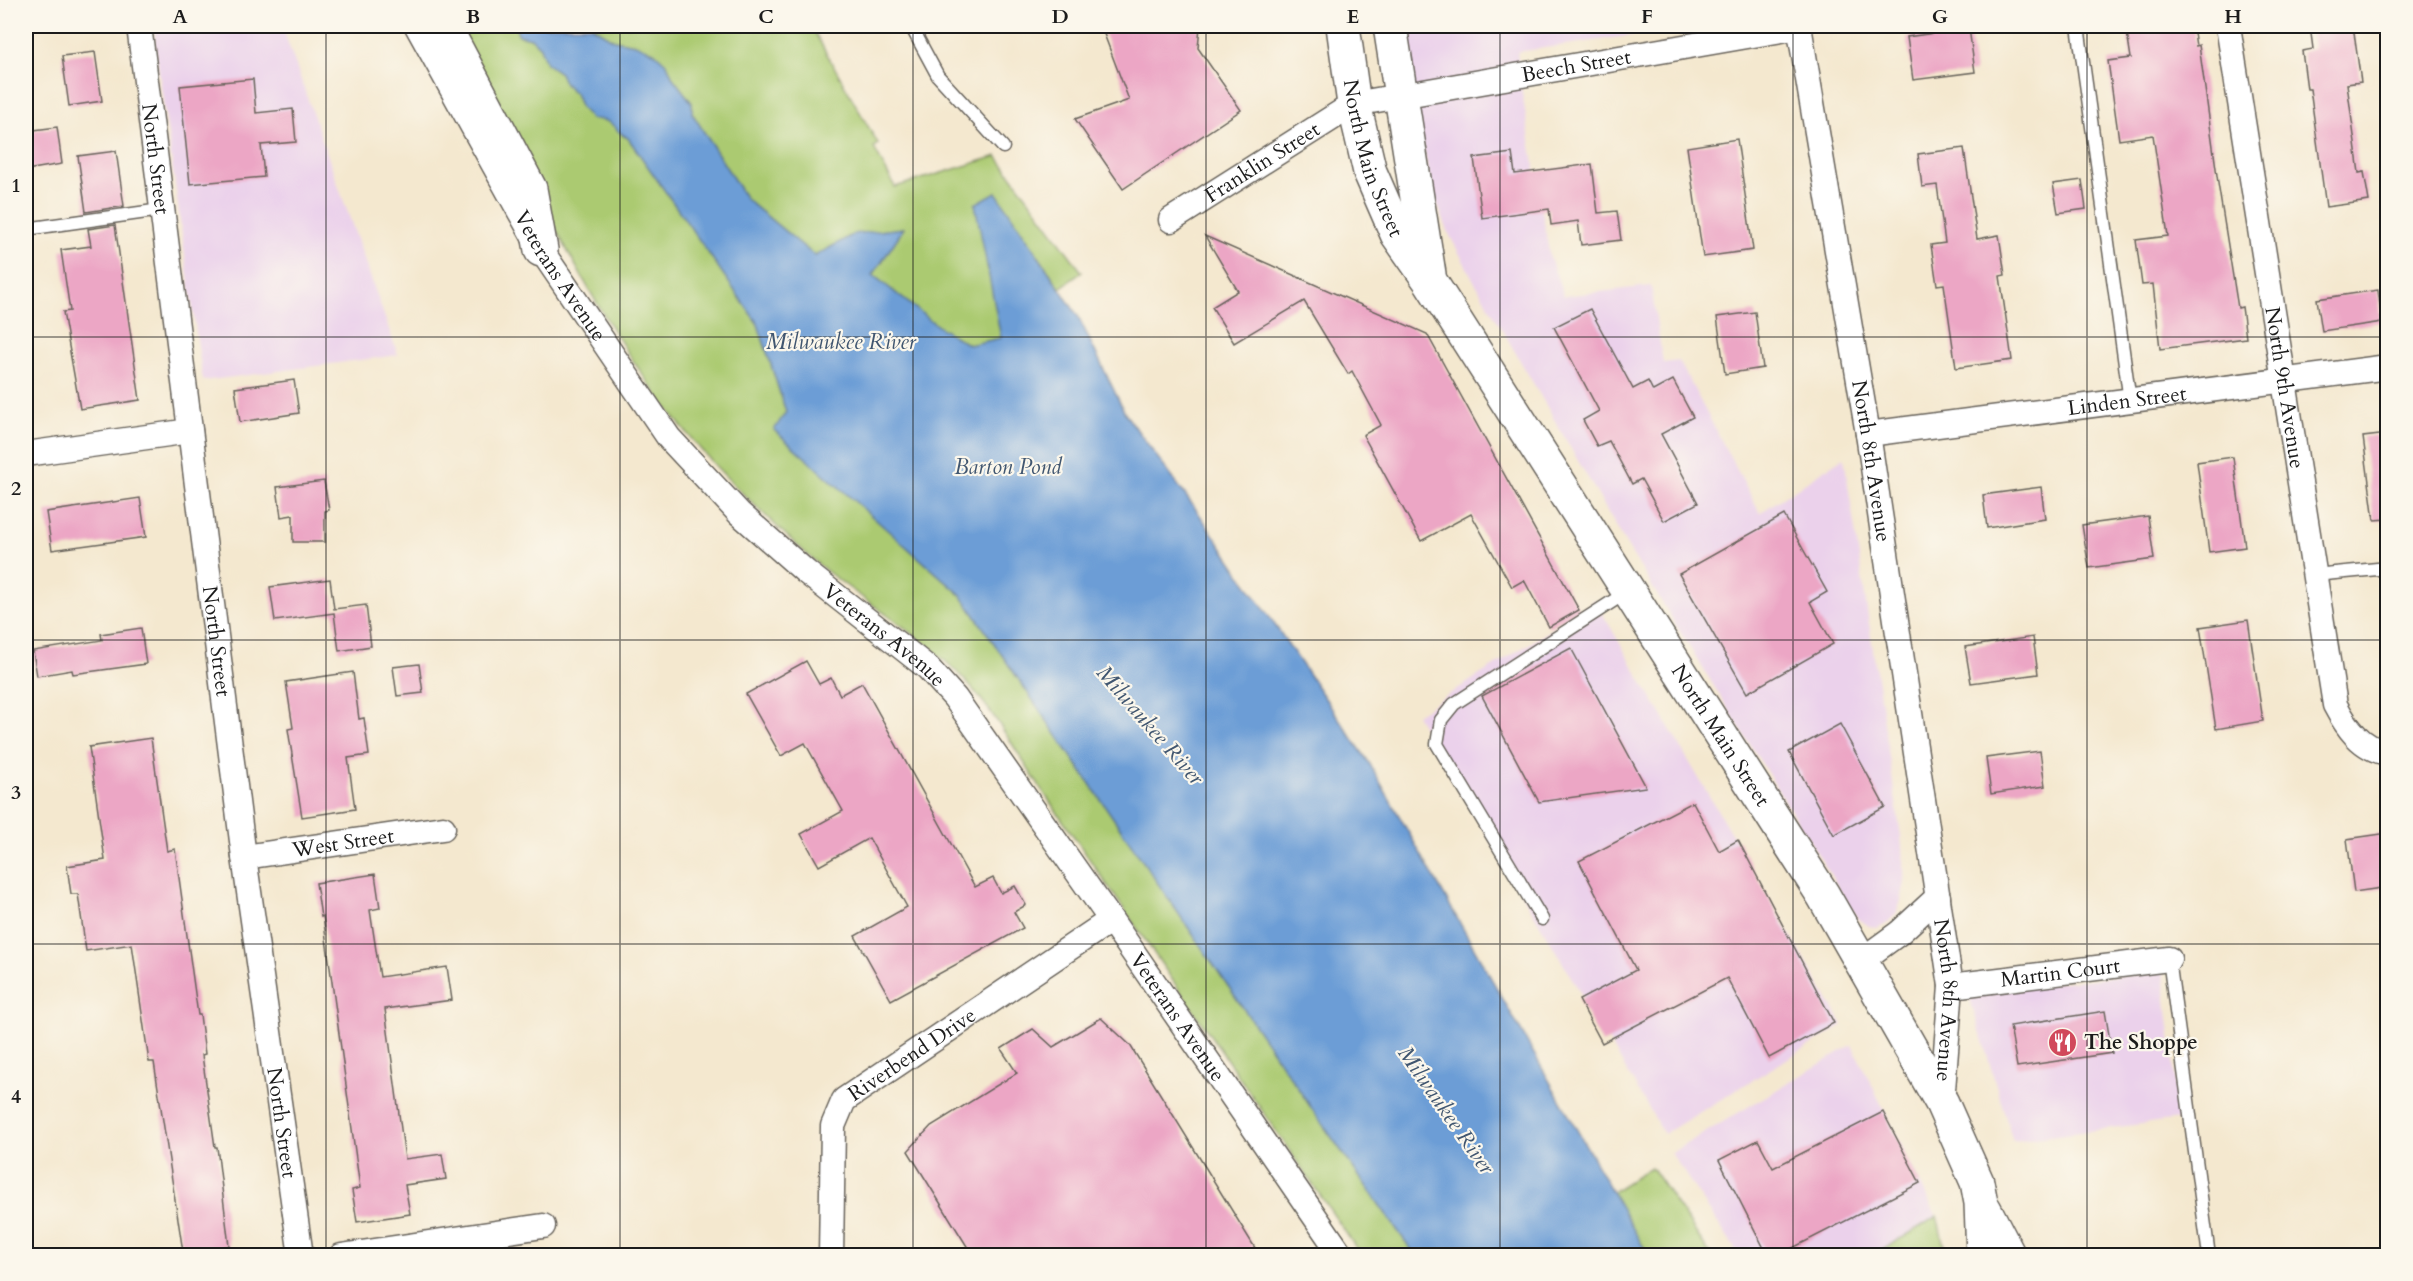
<svg xmlns="http://www.w3.org/2000/svg" width="2413" height="1281" font-family="Cardo,serif">
  <rect width="100%" height="100%" fill="#fbf7ec"/>
  <filter id="ink" filterUnits="userSpaceOnUse"><feTurbulence type="fractalNoise" baseFrequency=".0167" numOctaves="2"/><feDisplacementMap in="SourceGraphic" scale="12" xChannelSelector="R" yChannelSelector="G"/><feConvolveMatrix kernelMatrix="1 2 1 2 8 2 1 2 1" color-interpolation-filters="sRGB"/></filter>
  <filter id="wash" filterUnits="userSpaceOnUse"><feTurbulence type="fractalNoise" baseFrequency=".008" numOctaves="4" result="noise"/><feDisplacementMap in="SourceGraphic" scale="24" xChannelSelector="R" yChannelSelector="G"/><feGaussianBlur stdDeviation="1.35" result="paint"/><feColorMatrix in="noise" values="0 0 0 0 0 0 0 0 0 0 0 0 0 0 0 0 0 1.4 0 .05"/><feComposite in="paint" operator="in"/></filter>
  <g filter="url(#wash)">
    <rect width="100%" height="100%" fill="#f4e8cf"/>
    <g fill="#ebd1eb">
      <polygon points="155,26 282,26 398,355 203,381 155,44"/>
      <polygon points="1399,26 1695,26 1517,52 1521,87 1550,258 1564,296 1651,286 1663,363 1679,361 1760,513 1844,457 1901,836 1905,882 1901,901 1896,914 1888,922 1877,928 1869,926 1859,919 1845,898 1629,549 1473,279 1450,236 1432,190"/>
      <polygon points="1594,599 1843,1025 1664,1134 1416,715 1591,605"/>
      <polygon points="2163,972 2179,1119 2013,1141 1968,992"/>
      <polygon points="1852,1045 1938,1219 1874,1255 1739,1255 1671,1153"/>
    </g>
    <g fill="#abca71" stroke="#647346" stroke-width="1.5">
      <path d="M466,26H515L519,35L531,38L540,47L546,63L560,73L565,84L575,93L581,108L614,124L623,136L628,138L758,324L786,412L775,430L961,595L1323,1125L1415,1255H1361C1273,1127 1185,998 1097,870C1075,838 1053,807 1032,775C1014,747 997,718 976,693C934,642 879,612 828,572C797,547 767,517 738,489C611,365 540,197 464,40Z"/>
      <polygon points="591,26 811,26 878,144 874,148 895,187 997,156 1082,272 1060,288 996,193 1001,338 969,345 939,327 873,275 904,228 854,234 815,256 746,199 692,113 692,103 673,78 667,64 635,44 614,40"/>
      <polygon points="1651,1167 1711,1255 1648,1255 1612,1192"/>
      <polygon points="1937,1216 1946,1255 1875,1255"/>
    </g>
    <path fill="#6c9dd6" stroke="#445c79" stroke-width="1.5" d="M515,26H591L614,40L635,44L654,52L667,64L673,78L692,103V113L746,199L815,256L854,234L904,228L873,275L939,327L969,345L1001,338L975,204L996,192L1078,316L1126,415L1195,508L1368,761L1648,1255H1415L1323,1125L961,595L774,430L786,412L758,324L628,138C611,130 618,119 591,119L581,108L575,93L565,84L560,73L546,63L540,47L531,38L519,35Z"/>
    <g id="blocks">
      <g fill="#eca6c5">
        <polygon points="1101,26 1200,26 1198,48 1241,110 1123,189 1075,119 1129,100"/>
        <polygon points="2126,26 2193,26 2196,46 2199,45 2218,183 2238,308 2242,307 2246,338 2160,349 2153,284 2142,285 2136,240 2168,236 2153,135 2119,140 2108,61 2131,58"/>
        <polygon points="2310,26 2353,26 2361,82 2347,84 2359,173 2364,172 2369,201 2326,207 2310,89 2307,89 2302,51 2313,49"/>
        <polygon points="1969,28 1975,72 1913,80 1907,37"/>
        <polygon points="95,52 102,101 69,106 62,56"/>
        <polygon points="253,79 256,113 293,109 296,142 261,145 264,177 190,184 180,86"/>
        <polygon points="57,127 62,164 26,170 26,131"/>
        <polygon points="1737,139 1753,250 1703,257 1687,147"/>
        <polygon points="1964,148 1977,239 1999,235 2005,275 2000,276 2012,360 1956,368 1944,284 1937,285 1931,245 1945,243 1937,185 1922,187 1918,154"/>
        <polygon points="116,151 124,206 86,212 78,156"/>
        <polygon points="1512,153 1515,174 1592,164 1598,213 1617,211 1621,240 1581,245 1578,221 1551,225 1549,209 1482,218 1474,158"/>
        <polygon points="2082,180 2086,209 2058,213 2053,184"/>
        <polygon points="115,225 140,400 80,409 63,312 70,311 61,250 91,246 88,229"/>
        <polygon points="1205,236 1427,334 1579,610 1549,627 1524,580 1512,587 1471,514 1421,541 1363,435 1381,425 1352,371 1348,374 1304,301 1234,343 1212,307 1238,291"/>
        <polygon points="2378,290 2382,322 2322,331 2317,299"/>
        <polygon points="1590,309 1633,389 1648,381 1653,391 1673,380 1693,417 1661,434 1698,503 1664,521 1641,479 1632,484 1609,441 1597,446 1583,420 1599,411 1554,327"/>
        <polygon points="1755,312 1763,368 1725,374 1717,317"/>
        <polygon points="294,380 299,413 240,422 235,388"/>
        <polygon points="2388,434 2388,519 2374,520 2363,437"/>
        <polygon points="2233,457 2245,547 2209,552 2197,462"/>
        <polygon points="324,481 329,510 325,511 325,542 293,542 293,515 281,517 277,487"/>
        <polygon points="2041,487 2045,519 1987,528 1983,495"/>
        <polygon points="140,498 146,537 52,550 46,512"/>
        <polygon points="1784,515 1827,592 1810,602 1833,644 1747,693 1679,574"/>
        <polygon points="2148,516 2154,559 2089,568 2082,525"/>
        <polygon points="330,579 334,609 366,605 371,646 339,651 334,613 275,621 270,587"/>
        <polygon points="2248,620 2263,721 2216,729 2200,627"/>
        <polygon points="141,628 146,664 73,674 72,670 37,676 33,651 102,640 101,634"/>
        <polygon points="2033,637 2038,674 1971,683 1965,647"/>
        <polygon points="1571,648 1646,787 1539,802 1482,696"/>
        <polygon points="806,661 819,684 831,678 840,695 862,683 975,887 993,878 1001,893 1015,886 1026,905 1014,912 1023,928 891,1000 855,936 907,907 869,838 819,866 801,834 843,811 805,743 781,756 746,694"/>
        <polygon points="419,664 423,693 397,696 393,667"/>
        <polygon points="353,672 359,719 364,718 369,755 348,758 355,809 302,817 288,729 293,728 286,682"/>
        <polygon points="1840,724 1885,807 1834,835 1789,752"/>
        <polygon points="151,738 167,851 175,849 198,1015 200,1015 205,1054 202,1055 215,1147 217,1147 229,1246 183,1252 154,1062 149,1062 132,944 86,951 78,894 71,894 67,866 105,860 89,747"/>
        <polygon points="2040,751 2045,786 1991,794 1986,758"/>
        <polygon points="1693,802 1719,851 1738,840 1834,1023 1769,1058 1727,978 1602,1043 1579,1000 1636,970 1579,861"/>
        <polygon points="2388,833 2388,887 2354,892 2347,839"/>
        <polygon points="375,874 380,908 370,910 380,977 447,967 452,1000 385,1009 405,1159 442,1154 446,1179 405,1185 410,1214 357,1222 352,1190 360,1188 323,916 321,917 316,883"/>
        <polygon points="2105,1011 2112,1053 2017,1067 2010,1026"/>
        <polygon points="1101,1018 1130,1045 1260,1256 973,1256 908,1151 931,1126 1017,1073 1001,1049 1033,1029 1053,1047"/>
        <polygon points="1883,1112 1920,1183 1777,1256 1768,1256 1719,1160 1758,1140 1773,1168"/>
      </g>
    </g>
  </g>
  <g filter="url(#ink)">
    <use href="#blocks" fill-opacity="0" stroke="#68635b" stroke-width="1.5"/>
    <g fill="none" stroke-linecap="round" stroke-linejoin="round">
      <defs>
        <g id="lane">
          <polyline points="911,26 938,76 1003,147"/>
          <polyline points="2078,26 2130,401"/>
          <polyline points="26,229 161,210"/>
          <polyline points="2314,575 2388,568"/>
          <polyline points="1542,919 1437,744 1441,720 1454,704 1627,592"/>
          <polyline points="2169,959 2209,1256"/>
        </g>
        <g id="street">
          <path id="s1" d="M139,26L244,857L301,1256"/>
          <path id="s2" d="M417,26L541,250L669,438L739,513L806,572L928,668L955,698L1111,920L1342,1256"/>
          <path id="s3" d="M1799,26L1868,434L1951,986L1942,1103"/>
          <path id="s4" d="M2228,26L2335,705C2346,726 2361,749 2388,753"/>
          <path id="s5" d="M1171,220L1354,104L1799,27"/>
          <path id="s6" d="M1868,434L2388,367"/>
          <polyline points="26,454 190,431"/>
          <path id="s7" d="M244,857L443,828"/>
          <polyline points="1862,960 1899,933 1938,897"/>
          <path id="s8" d="M1951,986L2169,959"/>
          <polyline points="341,1256 543,1226"/>
          <path id="s9" d="M831,1256L833,1126L844,1100L1111,920"/>
        </g>
        <g id="primary">
          <polyline points="449,26 451,39 530,189 541,250"/>
          <path id="s10" d="M1343,26L1354,104L1370,172L1397,234L1430,281L1823,895L1942,1103L1977,1182L1981,1203L1983,1256"/>
          <polyline points="1390,26 1429,274"/>
          <polyline points="1985,1210 2009,1256"/>
        </g>
      </defs>
      <use href="#lane" stroke="#68635b" stroke-width="15"/>
      <use href="#street" stroke="#68635b" stroke-width="27"/>
      <use href="#primary" stroke="#68635b" stroke-width="36"/>
      <use href="#lane" stroke="#fff" stroke-width="12"/>
      <use href="#street" stroke="#fff" stroke-width="24"/>
      <use href="#primary" stroke="#fff" stroke-width="33"/>
    </g>
  </g>
  <path fill="none" stroke="#1c1c1c" stroke-width="1.5" stroke-opacity="0.55" d="M326,26V1256M620,26V1256M913,26V1256M1206,26V1256M1500,26V1256M1793,26V1256M2087,26V1256M26,337H2388M26,640H2388M26,944H2388"/>
  <defs>
    <symbol id="restaurant-disc" viewBox="-11 -11 22 22"><circle r="9.5" fill="#d1495b" stroke="#fbf7ec"/><path d="M-5-6h1v4h1v-4h1v4h1v-4h1v5L-1.5 .5V6h-2V.5L-5-1ZM5-6V6H3V1.5H1.5Q1.5-4 5-6Z" fill="#fff"/></symbol>
  </defs>
  <g fill-rule="evenodd">
    <use href="#restaurant-disc" x="2046" y="1026" width="33" height="33"/>
  </g>
  <g text-anchor="middle" dominant-baseline="central" stroke-width="4.5" stroke-linejoin="round" paint-order="stroke">
    <g font-size="21" fill="#1c1c1c" stroke="#fbf7ec">
      <text stroke="none"><textPath href="#s5" startOffset="442">Beech Street</textPath></text>
      <text stroke="none"><textPath href="#s10" startOffset="136">North Main Street</textPath></text>
      <text stroke="none"><textPath href="#s1" startOffset="134">North Street</textPath></text>
      <text stroke="none"><textPath href="#s5" startOffset="108">Franklin Street</textPath></text>
      <text stroke="none"><textPath href="#s2" startOffset="288">Veterans Avenue</textPath></text>
      <text stroke="none"><textPath href="#s4" startOffset="366">North 9th Avenue</textPath></text>
      <text stroke="none"><textPath href="#s6" startOffset="261">Linden Street</textPath></text>
      <text stroke="none"><textPath href="#s3" startOffset="441">North 8th Avenue</textPath></text>
      <text stroke="none"><textPath href="#s2" startOffset="776">Veterans Avenue</textPath></text>
      <text stroke="none"><textPath href="#s1" startOffset="620">North Street</textPath></text>
      <text stroke="none"><textPath href="#s10" startOffset="813">North Main Street</textPath></text>
      <text stroke="none"><textPath href="#s7" startOffset="100">West Street</textPath></text>
      <text stroke="none"><textPath href="#s8" startOffset="110">Martin Court</textPath></text>
      <text stroke="none"><textPath href="#s3" startOffset="986">North 8th Avenue</textPath></text>
      <text stroke="none"><textPath href="#s2" startOffset="1260">Veterans Avenue</textPath></text>
      <text stroke="none"><textPath href="#s9" startOffset="240">Riverbend Drive</textPath></text>
      <text stroke="none"><textPath href="#s1" startOffset="1106">North Street</textPath></text>
    </g>
    <g font-size="21" font-weight="bold" fill="#1c1c1c" stroke="#fbf7ec" text-anchor="start">
      <text x="2084" y="1042">The Shoppe</text>
    </g>
    <g font-size="22" font-style="italic" fill="#405670" stroke="#fbf7ec">
      <text x="841" y="342">Milwaukee River</text>
      <text x="1008" y="467">Barton Pond</text>
      <text transform="translate(1150 725) rotate(49)">Milwaukee River</text>
      <text transform="translate(1446 1110) rotate(55)">Milwaukee River</text>
    </g>
  </g>
  <rect width="2413" height="1281" fill="none" stroke="#fbf7ec" stroke-width="66"/>
  <rect x="33" y="33" width="2347" height="1215" fill="none" stroke="#1c1c1c" stroke-width="2"/>
  <g font-size="20" text-anchor="middle" font-weight="bold" fill="#1c1c1c">
    <text x="180" y="23">A</text>
    <text x="473" y="23">B</text>
    <text x="766" y="23">C</text>
    <text x="1060" y="23">D</text>
    <text x="1353" y="23">E</text>
    <text x="1647" y="23">F</text>
    <text x="1940" y="23">G</text>
    <text x="2233" y="23">H</text>
    <text x="16" y="192">1</text>
    <text x="16" y="495">2</text>
    <text x="16" y="799">3</text>
    <text x="16" y="1103">4</text>
  </g>
</svg>
